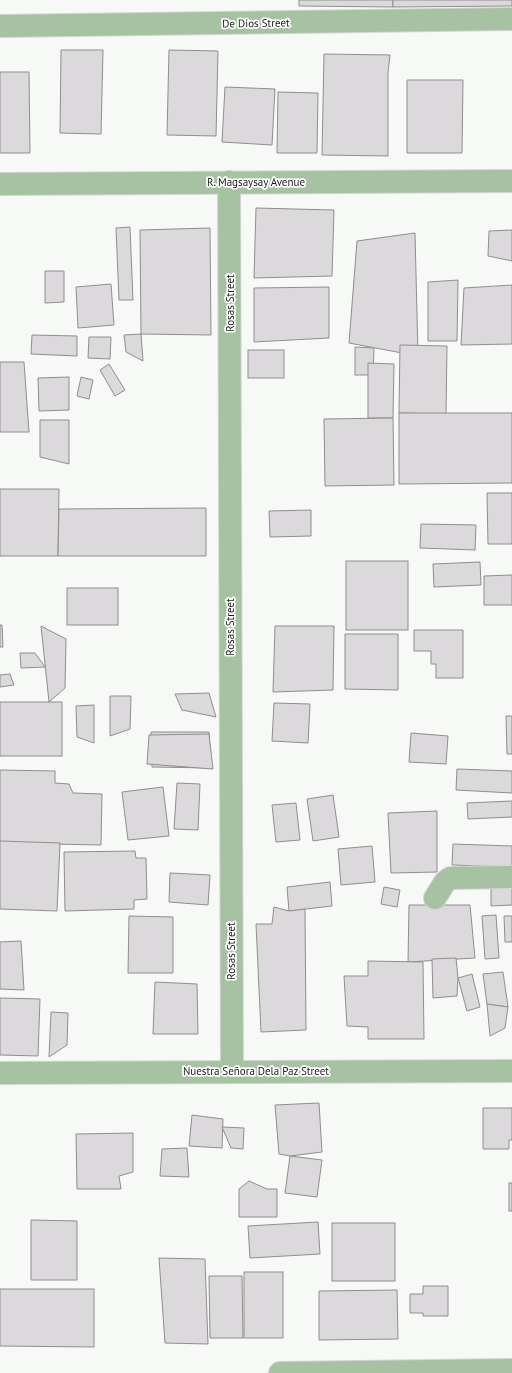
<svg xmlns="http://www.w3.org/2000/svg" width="512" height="1373" font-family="'PT Sans',sans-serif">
  <rect width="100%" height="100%" fill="#f7f9f7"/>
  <g fill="#dbd9db" stroke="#908d8f">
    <polygon points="299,0 393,0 393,7 299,6"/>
    <polygon points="393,0 512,0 512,6 393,7"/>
    <polygon points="61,50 103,50 101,134 60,133"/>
    <polygon points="169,50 218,51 216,136 167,135"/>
    <polygon points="324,54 390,55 388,72 388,156 322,155"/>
    <polygon points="0,72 29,72 30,153 0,153"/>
    <polygon points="407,80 463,80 462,153 407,153"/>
    <polygon points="225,87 275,89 272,145 222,142"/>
    <polygon points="278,92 318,93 317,153 277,153"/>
    <polygon points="256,208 334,210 332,276 254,278"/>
    <polygon points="130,227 133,300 119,300 116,228"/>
    <polygon points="210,228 211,335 141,334 140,230"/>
    <polygon points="512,230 512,261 488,256 489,231"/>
    <polygon points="415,233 418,356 349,343 357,241"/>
    <polygon points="45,271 64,271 64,302 45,303"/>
    <polygon points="458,280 457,341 428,341 428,282"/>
    <polygon points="111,284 114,325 78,328 76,287"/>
    <polygon points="512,285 512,344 461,345 464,288"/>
    <polygon points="329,287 329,338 254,342 254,288"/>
    <polygon points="141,334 143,361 126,352 124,335"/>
    <polygon points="32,335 77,336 77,356 31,354"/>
    <polygon points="89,337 111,337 110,359 88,358"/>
    <polygon points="400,345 447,346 446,414 399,413"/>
    <polygon points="355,347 374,348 373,375 355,375"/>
    <rect x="248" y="350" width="36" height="28"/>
    <polygon points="0,362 24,362 29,432 0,432"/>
    <polygon points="368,363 394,364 393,418 368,418"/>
    <polygon points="109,364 125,390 115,396 100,370"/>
    <polygon points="69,377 69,410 39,411 38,378"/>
    <polygon points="81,377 93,380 89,399 77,396"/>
    <polygon points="399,413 512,413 512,483 399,484"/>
    <polygon points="393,418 394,485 325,486 324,419"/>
    <polygon points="40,420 69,420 69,464 40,457"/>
    <polygon points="0,489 59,489 58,556 0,556"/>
    <polygon points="487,493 512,493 512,544 488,544"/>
    <polygon points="206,508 206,556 58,556 59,509"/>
    <polygon points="311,510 311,536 270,537 269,511"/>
    <polygon points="421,524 476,525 475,550 420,548"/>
    <rect x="346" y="561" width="62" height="69"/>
    <polygon points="480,562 481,585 434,587 433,564"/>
    <polygon points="512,575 512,605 484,605 484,576"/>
    <rect x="67" y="588" width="51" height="37"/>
    <polygon points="0,625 2,625 3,647 0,647"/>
    <polygon points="41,626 66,639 65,688 49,702"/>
    <polygon points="275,626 334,626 333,690 273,692"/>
    <polygon points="414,630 463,630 463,678 436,678 436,664 431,664 431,651 414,651"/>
    <polygon points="345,634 398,634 398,690 345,689"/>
    <polygon points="20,653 35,653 45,667 21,668"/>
    <polygon points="10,674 14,685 0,687 0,675"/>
    <polygon points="209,693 216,717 182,710 175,694"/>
    <polygon points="110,696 131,696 130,729 110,736"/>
    <rect x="0" y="702" width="62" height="54"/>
    <polygon points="274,703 310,704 308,743 272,741"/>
    <polygon points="94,705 94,743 77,737 76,706"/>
    <polygon points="506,716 512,716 512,754 507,754"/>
    <polygon points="151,732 209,732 211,768 152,767"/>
    <polygon points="411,733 448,736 446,764 409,762"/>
    <polygon points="209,734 213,769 147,764 149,735"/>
    <polygon points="457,769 512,771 512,793 456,790"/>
    <polygon points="0,770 55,771 55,783 69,784 73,793 102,794 101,845 0,843"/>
    <polygon points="177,783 200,784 198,830 174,829"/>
    <polygon points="163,787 169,836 128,840 122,792"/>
    <polygon points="333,795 339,837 313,841 307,799"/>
    <polygon points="512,801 512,817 468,819 467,803"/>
    <polygon points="296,803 300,840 276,842 272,805"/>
    <polygon points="437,811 437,872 391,873 388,813"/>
    <polygon points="0,841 60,843 57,911 0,909"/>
    <polygon points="453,844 512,846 512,867 452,865"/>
    <polygon points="372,846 375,882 341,885 338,849"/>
    <polygon points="135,851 136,858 146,858 147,899 134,900 134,909 65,911 64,852"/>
    <polygon points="170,873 210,875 208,905 169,902"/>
    <polygon points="330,882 332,906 289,911 287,887"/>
    <polygon points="512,886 512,905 491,906 491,887"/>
    <polygon points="384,887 400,890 397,907 381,904"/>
    <polygon points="409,905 470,905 475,958 408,962"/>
    <polygon points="274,907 289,911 305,909 306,1030 261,1032 256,924 272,924"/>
    <polygon points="496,915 499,958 485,959 482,916"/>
    <polygon points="129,916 173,917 173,973 128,973"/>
    <polygon points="504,916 512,916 512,942 505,942"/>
    <polygon points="21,941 24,990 0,989 0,942"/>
    <polygon points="456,958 458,978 457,996 433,998 432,959"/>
    <polygon points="368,961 423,962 424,1039 368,1039 368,1027 347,1026 344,976 368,976"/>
    <polygon points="503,972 508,1007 487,1004 483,974"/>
    <polygon points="472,974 480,1007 467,1011 458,978"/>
    <polygon points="155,982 197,984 198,1034 153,1034"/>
    <polygon points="0,998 40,999 38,1056 0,1055"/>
    <polygon points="487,1004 508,1007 505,1028 490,1036"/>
    <polygon points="51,1012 68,1013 67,1045 49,1057"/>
    <polygon points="319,1103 322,1152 290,1156 279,1154 275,1105"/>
    <polygon points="483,1108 512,1108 512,1140 509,1140 509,1149 483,1149"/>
    <polygon points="192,1115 223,1119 222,1148 189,1146"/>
    <polygon points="222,1127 244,1128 243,1149 231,1148"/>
    <polygon points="133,1133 133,1172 119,1176 121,1189 77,1189 76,1134"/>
    <polygon points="187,1148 189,1177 160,1176 162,1149"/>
    <polygon points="290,1156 322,1160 317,1197 285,1193"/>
    <polygon points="249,1181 267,1189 277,1189 277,1217 239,1217 239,1189"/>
    <rect x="509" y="1183" width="3" height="28"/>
    <polygon points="31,1220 77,1221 77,1280 31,1280"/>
    <polygon points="318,1222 320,1254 250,1258 248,1226"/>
    <rect x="332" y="1223" width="63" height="58"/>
    <polygon points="159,1258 205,1259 208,1344 165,1343"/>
    <rect x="244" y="1272" width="39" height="66"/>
    <polygon points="209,1276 242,1276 243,1338 210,1338"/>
    <polygon points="423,1286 448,1286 448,1316 423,1316 423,1313 410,1313 410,1294 423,1294"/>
    <polygon points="0,1289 94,1289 94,1347 0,1346"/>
    <polygon points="397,1290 398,1339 319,1340 319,1291"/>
  </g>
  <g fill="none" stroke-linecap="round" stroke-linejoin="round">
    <defs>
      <g id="minor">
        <polyline points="0,26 512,19"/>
        <polyline points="229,182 232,1071"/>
        <polyline points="0,184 512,181"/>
        <polyline points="435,898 445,882 450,878 512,877"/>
        <polyline points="0,1073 512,1071"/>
        <polyline points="280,1373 512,1370"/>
      </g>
    </defs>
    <use href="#minor" stroke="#d3d5d3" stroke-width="24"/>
    <use href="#minor" stroke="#a7c1a3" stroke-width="22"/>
  </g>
  <g text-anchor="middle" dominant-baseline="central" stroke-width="3.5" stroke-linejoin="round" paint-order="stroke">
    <g font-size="11" fill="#181918" stroke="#fff">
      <text transform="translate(256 23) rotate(-1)">De Dios Street</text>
      <text x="256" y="182">R. Magsaysay Avenue</text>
      <text transform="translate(230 303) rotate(-90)">Rosas Street</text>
      <text transform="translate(230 627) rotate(-90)">Rosas Street</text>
      <text transform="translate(231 951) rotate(-90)">Rosas Street</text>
      <text x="256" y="1071">Nuestra Señora Dela Paz Street</text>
    </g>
  </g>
</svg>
